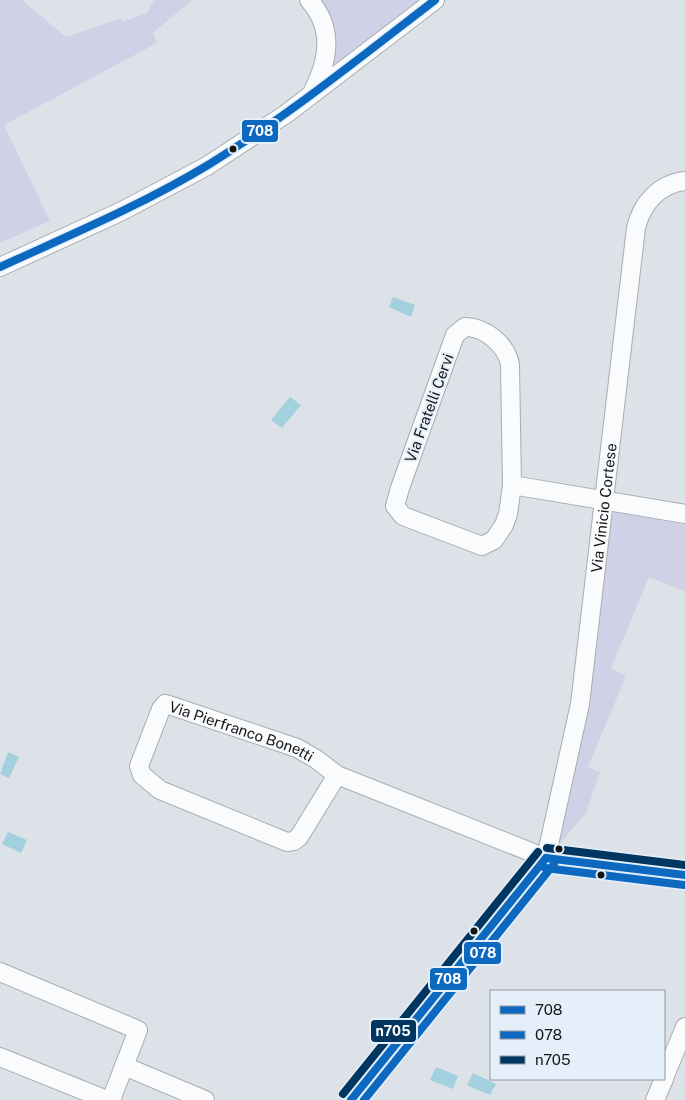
<svg xmlns="http://www.w3.org/2000/svg" width="685" height="1100" font-family="'Public Sans',sans-serif">
  <rect width="100%" height="100%" fill="#dce2e8"/>
  <g fill="#d0d1e6">
    <polygon points="0,0 22,0 66,37 121,18 122,22 147,13 154,0 192,0 153,33 157,43 4,125 50,221 0,243"/>
    <path d="M318,0H423L333,68C335,32 334,32 318,0Z"/>
    <polygon points="609,508 685,524 685,591 649,577 611,668 626,676 588,767 600,772 586,813 555,849"/>
  </g>
  <g fill="#a3d0de">
    <polygon points="393,297 415,305 411,317 389,307"/>
    <polygon points="290,397 301,405 282,428 271,420"/>
    <polygon points="8,752 19,757 9,778 0,774"/>
    <polygon points="8,832 27,840 21,853 2,844"/>
    <polygon points="436,1067 458,1076 453,1089 430,1080"/>
    <polygon points="473,1073 496,1084 490,1095 467,1085"/>
  </g>
  <g fill="none" stroke-linecap="round" stroke-linejoin="round">
    <defs>
      <g id="minor">
        <path d="M309,0C334,28 329,60 313,91"/>
        <polyline points="0,267 122,211 207,166 286,114 435,0"/>
        <path d="M465,327C485,327 507,345 510,365L512,485L508,514L504,525L494,540L482,546L403,516L395,506L400,488L455,335Z"/>
        <polyline points="512,485 685,514"/>
        <path id="s1" d="M337,775L299,837L294,841L287,842L160,790L142,775L139,766L161,709L165,704L169,705L297,748L316,759L337,775L546,858L685,875"/>
        <polyline points="0,972 138,1030 111,1100"/>
        <polyline points="0,1057 107,1100"/>
        <polyline points="124,1066 205,1100"/>
        <polyline points="664,1078 685,1027"/>
        <path id="s2" d="M351,1100L546,858L580,704L636,228C642,203 659,184 685,181"/>
        <polyline points="655,1100 664,1079"/>
      </g>
    </defs>
    <use href="#minor" stroke="#a8acb0" stroke-width="20"/>
    <use href="#minor" stroke="#fafbfc" stroke-width="18"/>
    <defs>
      <g id="bus-1">
        <path d="M0,267C70,235 142,205 208,165C288,116 361,57 435,0"/>
        <polyline points="546,858 685,875"/>
        <polyline points="351,1100 546,858"/>
      </g>
      <g id="bus-2">
        <polyline points="545,868 684,885"/>
        <polyline points="364,1100 554,864"/>
      </g>
      <g id="bus-3">
        <polyline points="547,848 685,865"/>
        <polyline points="343,1094 538,852"/>
      </g>
    </defs>
    <use href="#bus-1" stroke="#e5effa" stroke-width="11"/>
    <use href="#bus-2" stroke="#e5effa" stroke-width="11"/>
    <use href="#bus-3" stroke="#e5effa" stroke-width="11"/>
    <use href="#bus-1" stroke="#0c69bf" stroke-width="8"/>
    <use href="#bus-2" stroke="#0c69bf" stroke-width="8"/>
    <use href="#bus-3" stroke="#00365f" stroke-width="8"/>
  </g>
  <g fill="#131619" stroke="#e5effa" stroke-width="2">
    <circle cx="233" cy="149" r="4.5"/>
    <circle cx="559" cy="849" r="4.5"/>
    <circle cx="601" cy="875" r="4.5"/>
    <circle cx="474" cy="931" r="4.5"/>
  </g>
  <g text-anchor="middle" dominant-baseline="central" stroke-width="4" stroke-linejoin="round" paint-order="stroke">
    <g font-size="15" fill="#131619" stroke="#e5effa">
      <text transform="translate(429 408) rotate(-70)">Via Fratelli Cervi</text>
      <text stroke="none"><textPath href="#s2" startOffset="666">Via Vinicio Cortese</textPath></text>
      <text stroke="none"><textPath href="#s1" startOffset="405">Via Pierfranco Bonetti</textPath></text>
    </g>
  </g>
  <g stroke="#e5effa" stroke-width="2">
    <rect x="241" y="119" width="38" height="24" rx="5" fill="#0c69bf"/>
    <rect x="463" y="941" width="39" height="24" rx="5" fill="#0c69bf"/>
    <rect x="429" y="967" width="39" height="24" rx="5" fill="#0c69bf"/>
    <rect x="370" y="1019" width="47" height="24" rx="5" fill="#00365f"/>
  </g>
  <g font-size="14" text-anchor="middle" font-weight="bold" fill="#fff">
    <text x="260" y="136">708</text>
    <text x="483" y="958">078</text>
    <text x="448" y="984">708</text>
    <text x="393" y="1036">n705</text>
  </g>
  <rect x="490" y="990" width="175" height="90" fill="#e5effa" stroke="#9198a0"/>
  <rect x="500" y="1006" width="25" height="8" fill="#0c69bf" stroke="#9198a0"/>
  <text x="535" y="1015" font-size="15" fill="#131619">708</text>
  <rect x="500" y="1031" width="25" height="8" fill="#0c69bf" stroke="#9198a0"/>
  <text x="535" y="1040" font-size="15" fill="#131619">078</text>
  <rect x="500" y="1056" width="25" height="8" fill="#00365f" stroke="#9198a0"/>
  <text x="535" y="1065" font-size="15" fill="#131619">n705</text>
</svg>
